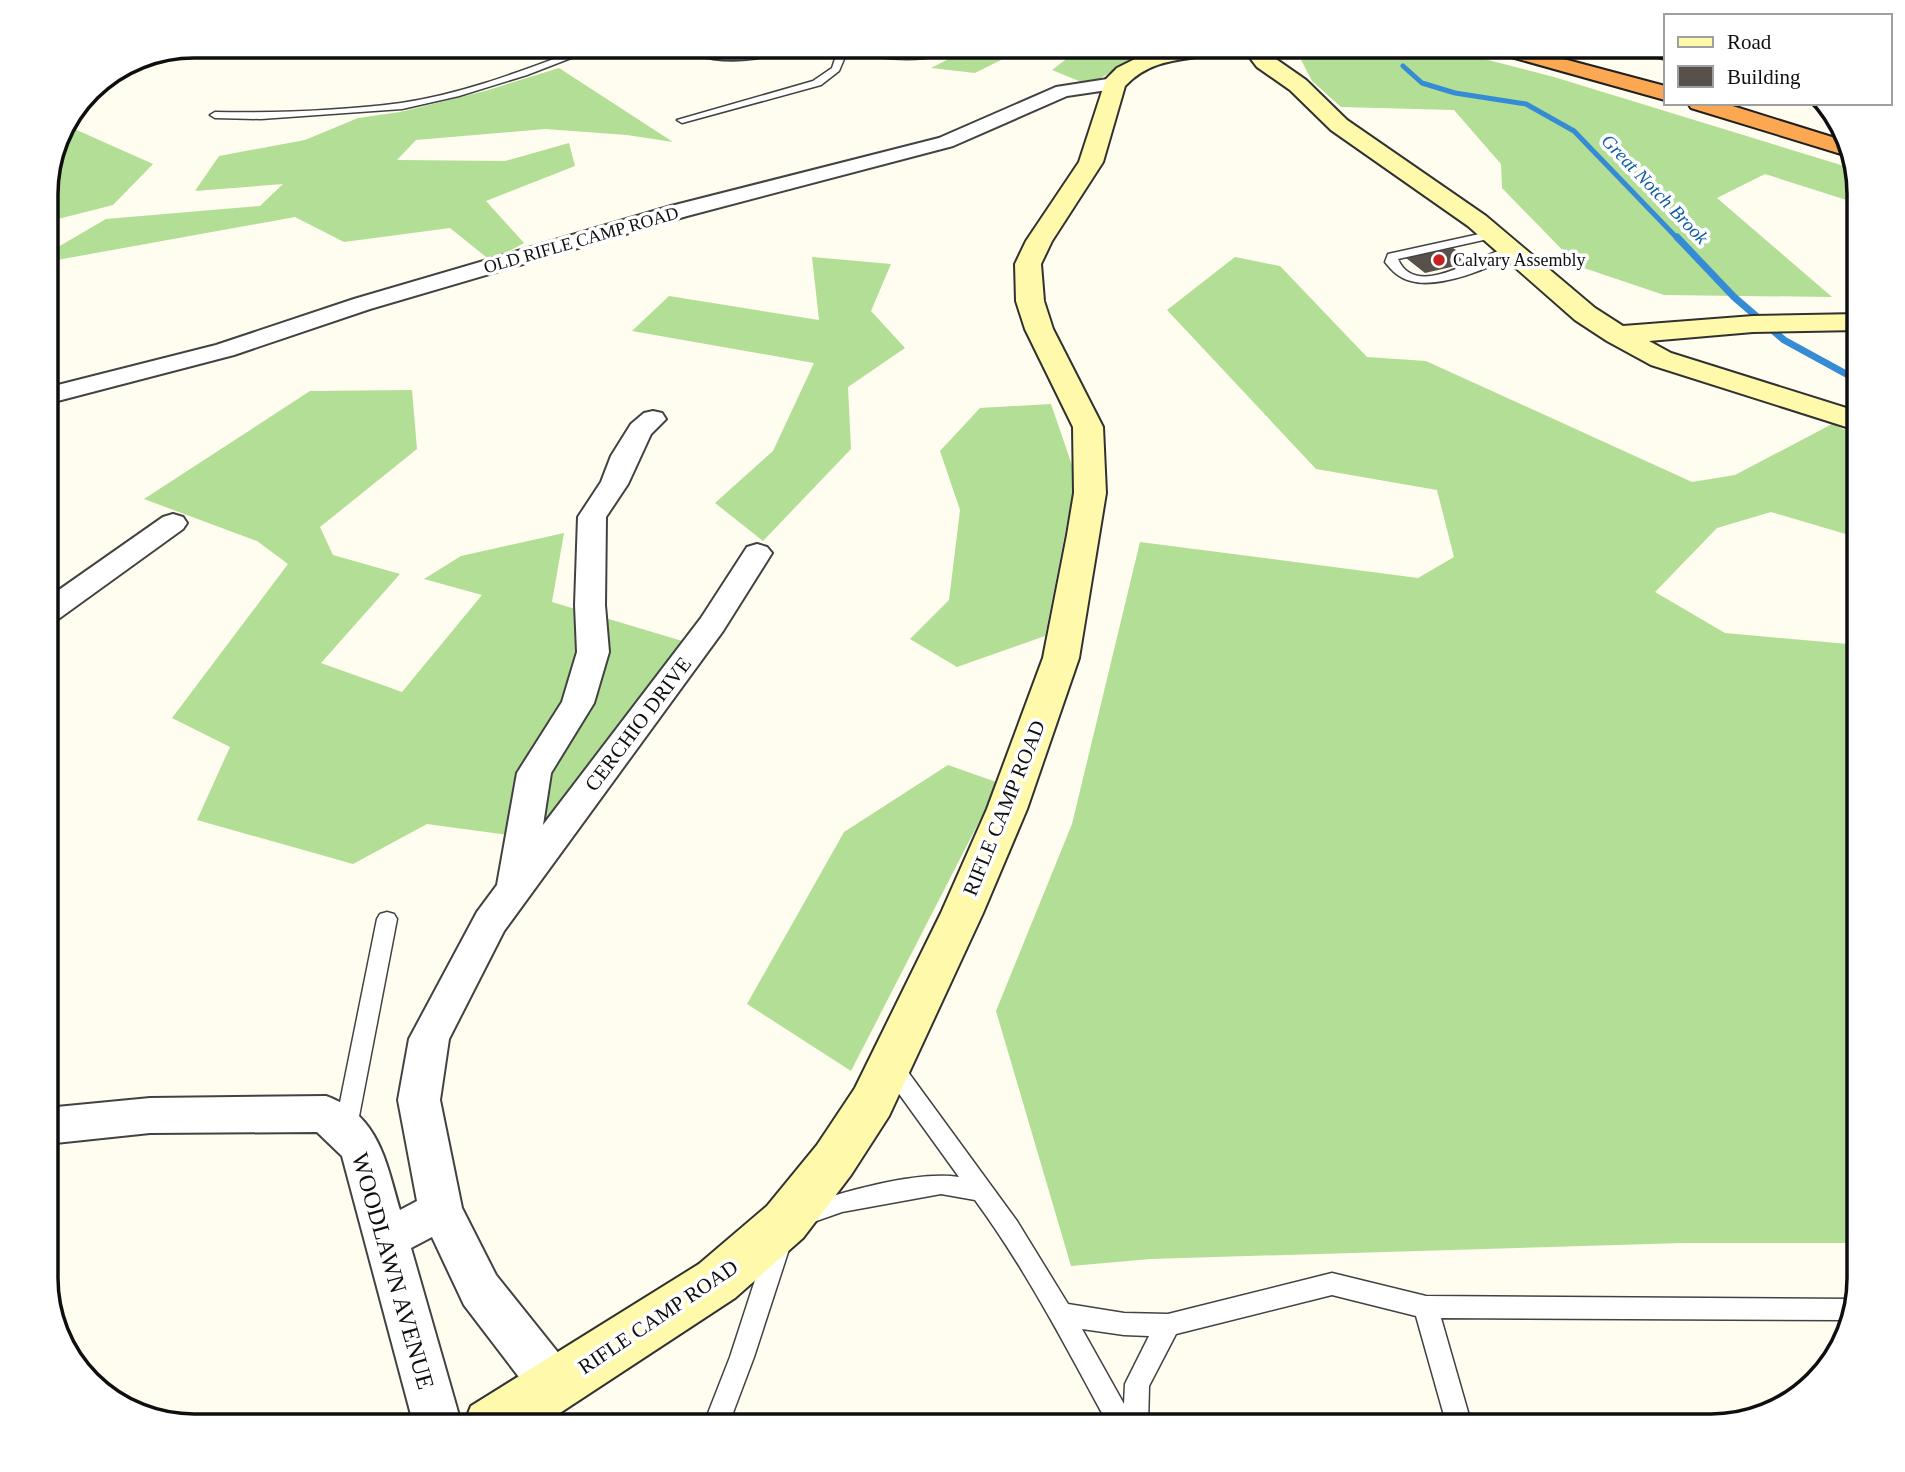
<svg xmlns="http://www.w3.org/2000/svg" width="1905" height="1472" font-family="'Times New Roman',serif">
  <rect width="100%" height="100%" fill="#fffdf0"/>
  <g fill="#b2de96">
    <polygon points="974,46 1147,46 1153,47 1089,85 1052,70 1069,57 1029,46 975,73 931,68"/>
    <polygon points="1294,46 1434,46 1554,77 1854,169 1859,204 1765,174 1717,198 1832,297 1664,295 1578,266 1502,188 1501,164 1454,110 1341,107 1312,81"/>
    <polygon points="559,68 673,142 627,135 545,129 416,140 397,160 505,161 569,143 575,166 486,201 524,243 491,261 450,228 344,242 295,217 46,262 46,254 106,219 260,206 283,184 195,191 219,156 305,140 358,118 400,112 485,91"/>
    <path d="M70,127L153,164L113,205L46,222C46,190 45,150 70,127Z"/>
    <polygon points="812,257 891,264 871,311 905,348 848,387 851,449 763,541 715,503 773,451 814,363 632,331 669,296 819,320"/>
    <polygon points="1235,257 1280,266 1367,357 1426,361 1692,482 1735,475 1832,424 1859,436 1859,538 1771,512 1717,528 1655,592 1725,633 1859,645 1859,1243 1683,1243 1150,1259 1071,1266 996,1011 1072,824 1140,542 1418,578 1454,557 1437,490 1316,469 1167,310"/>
    <polygon points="412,390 417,449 320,527 333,555 400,574 321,663 402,692 482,595 424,579 461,556 564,533 552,602 689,643 537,839 427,824 353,864 197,820 230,747 172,718 288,564 257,541 144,499 310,391"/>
    <polygon points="1051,404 1076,477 1045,636 957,667 910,639 949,600 960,510 940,451 980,408"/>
    <polygon points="948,765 999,783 851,1071 747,1004 844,832"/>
  </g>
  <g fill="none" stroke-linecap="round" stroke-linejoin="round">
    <polyline stroke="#358cd4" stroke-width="5" points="1403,66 1422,83 1455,93 1526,104 1574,131 1678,239"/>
    <polyline stroke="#358cd4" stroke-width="7" points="1677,237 1734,297 1784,340 1859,381"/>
  </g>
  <polygon fill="#58504a" points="1453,248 1473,262 1425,273 1406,258"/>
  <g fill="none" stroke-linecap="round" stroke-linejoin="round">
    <defs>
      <g id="lane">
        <path d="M589,46H602L527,75L459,96L402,109L261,119L215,118L210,115L215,112C276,113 340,111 401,103C465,94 529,68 589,46Z"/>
        <path d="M696,46H705V51C736,62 763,43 793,46C769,61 724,64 697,55Z"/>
        <path d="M829,46L895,53L962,46C931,66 881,59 847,52L839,71L821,85L682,123L677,120L813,81L832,68L838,50Z"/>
        <path d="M1493,231L1497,233V237L1398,259C1419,308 1499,237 1516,250C1497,268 1437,289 1411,281C1399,278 1392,271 1385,262L1388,254Z"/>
        <polygon points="387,912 394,914 397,919 356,1132 353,1139 345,1141 337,1139 334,1132 377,919 380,914"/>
        <path d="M892,1058L900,1061L1017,1221L1068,1304L1124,1313L1168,1314L1332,1273L1426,1296L1853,1299L1845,1320L1441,1318L1472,1426H1447L1416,1316L1332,1295L1176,1334L1149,1386L1148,1426H1109C1067,1349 1027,1271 975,1200L941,1194L842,1212L805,1225L797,1222L794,1215L797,1208C837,1193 917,1170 959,1177L884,1073L881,1067L884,1061ZM1082,1329L1124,1335L1149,1336L1125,1384L1124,1404Z"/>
        <polygon points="779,1232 787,1236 791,1243 754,1357 728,1426 703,1426 730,1357 767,1243 771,1236"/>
      </g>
      <g id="street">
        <polygon points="1630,46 1657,46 1665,48 1665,59 1633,50"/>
        <polygon points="1114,78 1121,80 1124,84 1121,88 1067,96 953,146 687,216 370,309 234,355 46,404 46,388 216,345 354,299 671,206 939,138 1056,87"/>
        <polygon points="1812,103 1824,103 1828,109 1817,108"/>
        <path d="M653,411L662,413L666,419L651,434L628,484L606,517L605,605L609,652L594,703L551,773L543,825L701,618L747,547L757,544L767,547L772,553L723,631L504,931L449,1039L440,1100L462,1208L496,1275L572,1370L579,1386L572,1402L555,1409L538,1402L464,1305L432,1237L411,1248L462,1426H414L342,1156L317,1132L150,1133L46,1144V1108L150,1098L326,1096C379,1115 386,1162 400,1210L417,1201L398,1100L409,1039L477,912L497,885L517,773L562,702L577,652L575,605L578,517L601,482L611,456L631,424L644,413Z"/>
        <polygon points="173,514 183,517 187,523 183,529 57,620 46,623 46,599 163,517"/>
      </g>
      <g id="secondary">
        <path d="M1180,46H1220L1222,48L1219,53C1183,61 1153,57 1125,86L1103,162L1052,241L1041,264L1044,301L1053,329L1103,427L1106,493L1079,658L1027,809L983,913L889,1116L851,1175L803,1238L735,1298L540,1426H463L471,1406L699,1264L767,1206L817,1145L855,1088L941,913L987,809L1043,658L1067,535L1074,493L1073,427L1025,329L1016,301L1015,264L1026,241L1079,162L1106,79L1117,68L1155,49Z"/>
        <polygon points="1241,46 1262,46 1273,57 1306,80 1347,120 1486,216 1595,308 1623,326 1753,316 1859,314 1859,330 1753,332 1649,341 1671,353 1859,412 1859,431 1651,365 1607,341 1575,320 1468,226 1331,130 1290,90 1257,67"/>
      </g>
      <g id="highway">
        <polygon points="1482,46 1515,46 1665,86 1665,100 1486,50"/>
        <polygon points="1688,103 1723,103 1848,142 1851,157 1691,108"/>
      </g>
    </defs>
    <use href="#lane" stroke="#424242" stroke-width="3"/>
    <use href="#street" stroke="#424242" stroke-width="4"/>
    <use href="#secondary" stroke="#313131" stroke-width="4"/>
    <use href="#highway" stroke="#202020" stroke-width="4"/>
    <use href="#lane" fill="#fff" fill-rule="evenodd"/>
    <use href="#street" fill="#fff" fill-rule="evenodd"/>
    <use href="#secondary" fill="#fffaab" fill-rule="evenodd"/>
    <use href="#highway" fill="#fca852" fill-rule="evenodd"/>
  </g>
  <circle fill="#c7201e" stroke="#fff" stroke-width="2.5" cx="1439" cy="260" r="7"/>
  <g text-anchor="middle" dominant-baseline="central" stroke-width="7" stroke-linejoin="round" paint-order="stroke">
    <g font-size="18" fill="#0f0f0f" stroke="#fff">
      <text transform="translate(581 240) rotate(-16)">OLD RIFLE CAMP ROAD</text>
    </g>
    <g font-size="18" fill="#0f0f0f" stroke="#fff" text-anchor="start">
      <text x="1453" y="260">Calvary Assembly</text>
    </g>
    <g font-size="19" font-style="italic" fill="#105ea8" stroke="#fff">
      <text transform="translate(1655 189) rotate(46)">Great Notch Brook</text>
    </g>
    <g font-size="21" fill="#0f0f0f" stroke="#fff">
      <text transform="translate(638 724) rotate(-53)">CERCHIO DRIVE</text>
      <text transform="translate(1004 808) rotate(-68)">RIFLE CAMP ROAD</text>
      <text transform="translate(658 1317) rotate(-34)">RIFLE CAMP ROAD</text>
    </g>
    <g font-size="24" fill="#0f0f0f" stroke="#fff">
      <text transform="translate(393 1271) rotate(74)">WOODLAWN AVENUE</text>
    </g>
  </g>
  <path d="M0 0H1905V1472H0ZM194 58H1711A136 136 0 0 1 1847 194V1278A136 136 0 0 1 1711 1414H194A136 136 0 0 1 58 1278V194A136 136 0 0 1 194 58Z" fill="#fff" fill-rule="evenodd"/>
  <path fill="none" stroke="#0f0f0f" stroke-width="3.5" d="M194 58H1711A136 136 0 0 1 1847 194V1278A136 136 0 0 1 1711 1414H194A136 136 0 0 1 58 1278V194A136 136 0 0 1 194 58Z"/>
  <rect x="1664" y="14" width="228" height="91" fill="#ffffff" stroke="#9f9f9f" stroke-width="2"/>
  <rect x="1678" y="37" width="35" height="10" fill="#fffaab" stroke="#9f9f9f" stroke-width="2"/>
  <text x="1727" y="49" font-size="21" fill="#0f0f0f">Road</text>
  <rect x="1678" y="66" width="35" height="21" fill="#58504a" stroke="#9f9f9f" stroke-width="2"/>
  <text x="1727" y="84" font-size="21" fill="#0f0f0f">Building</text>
</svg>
